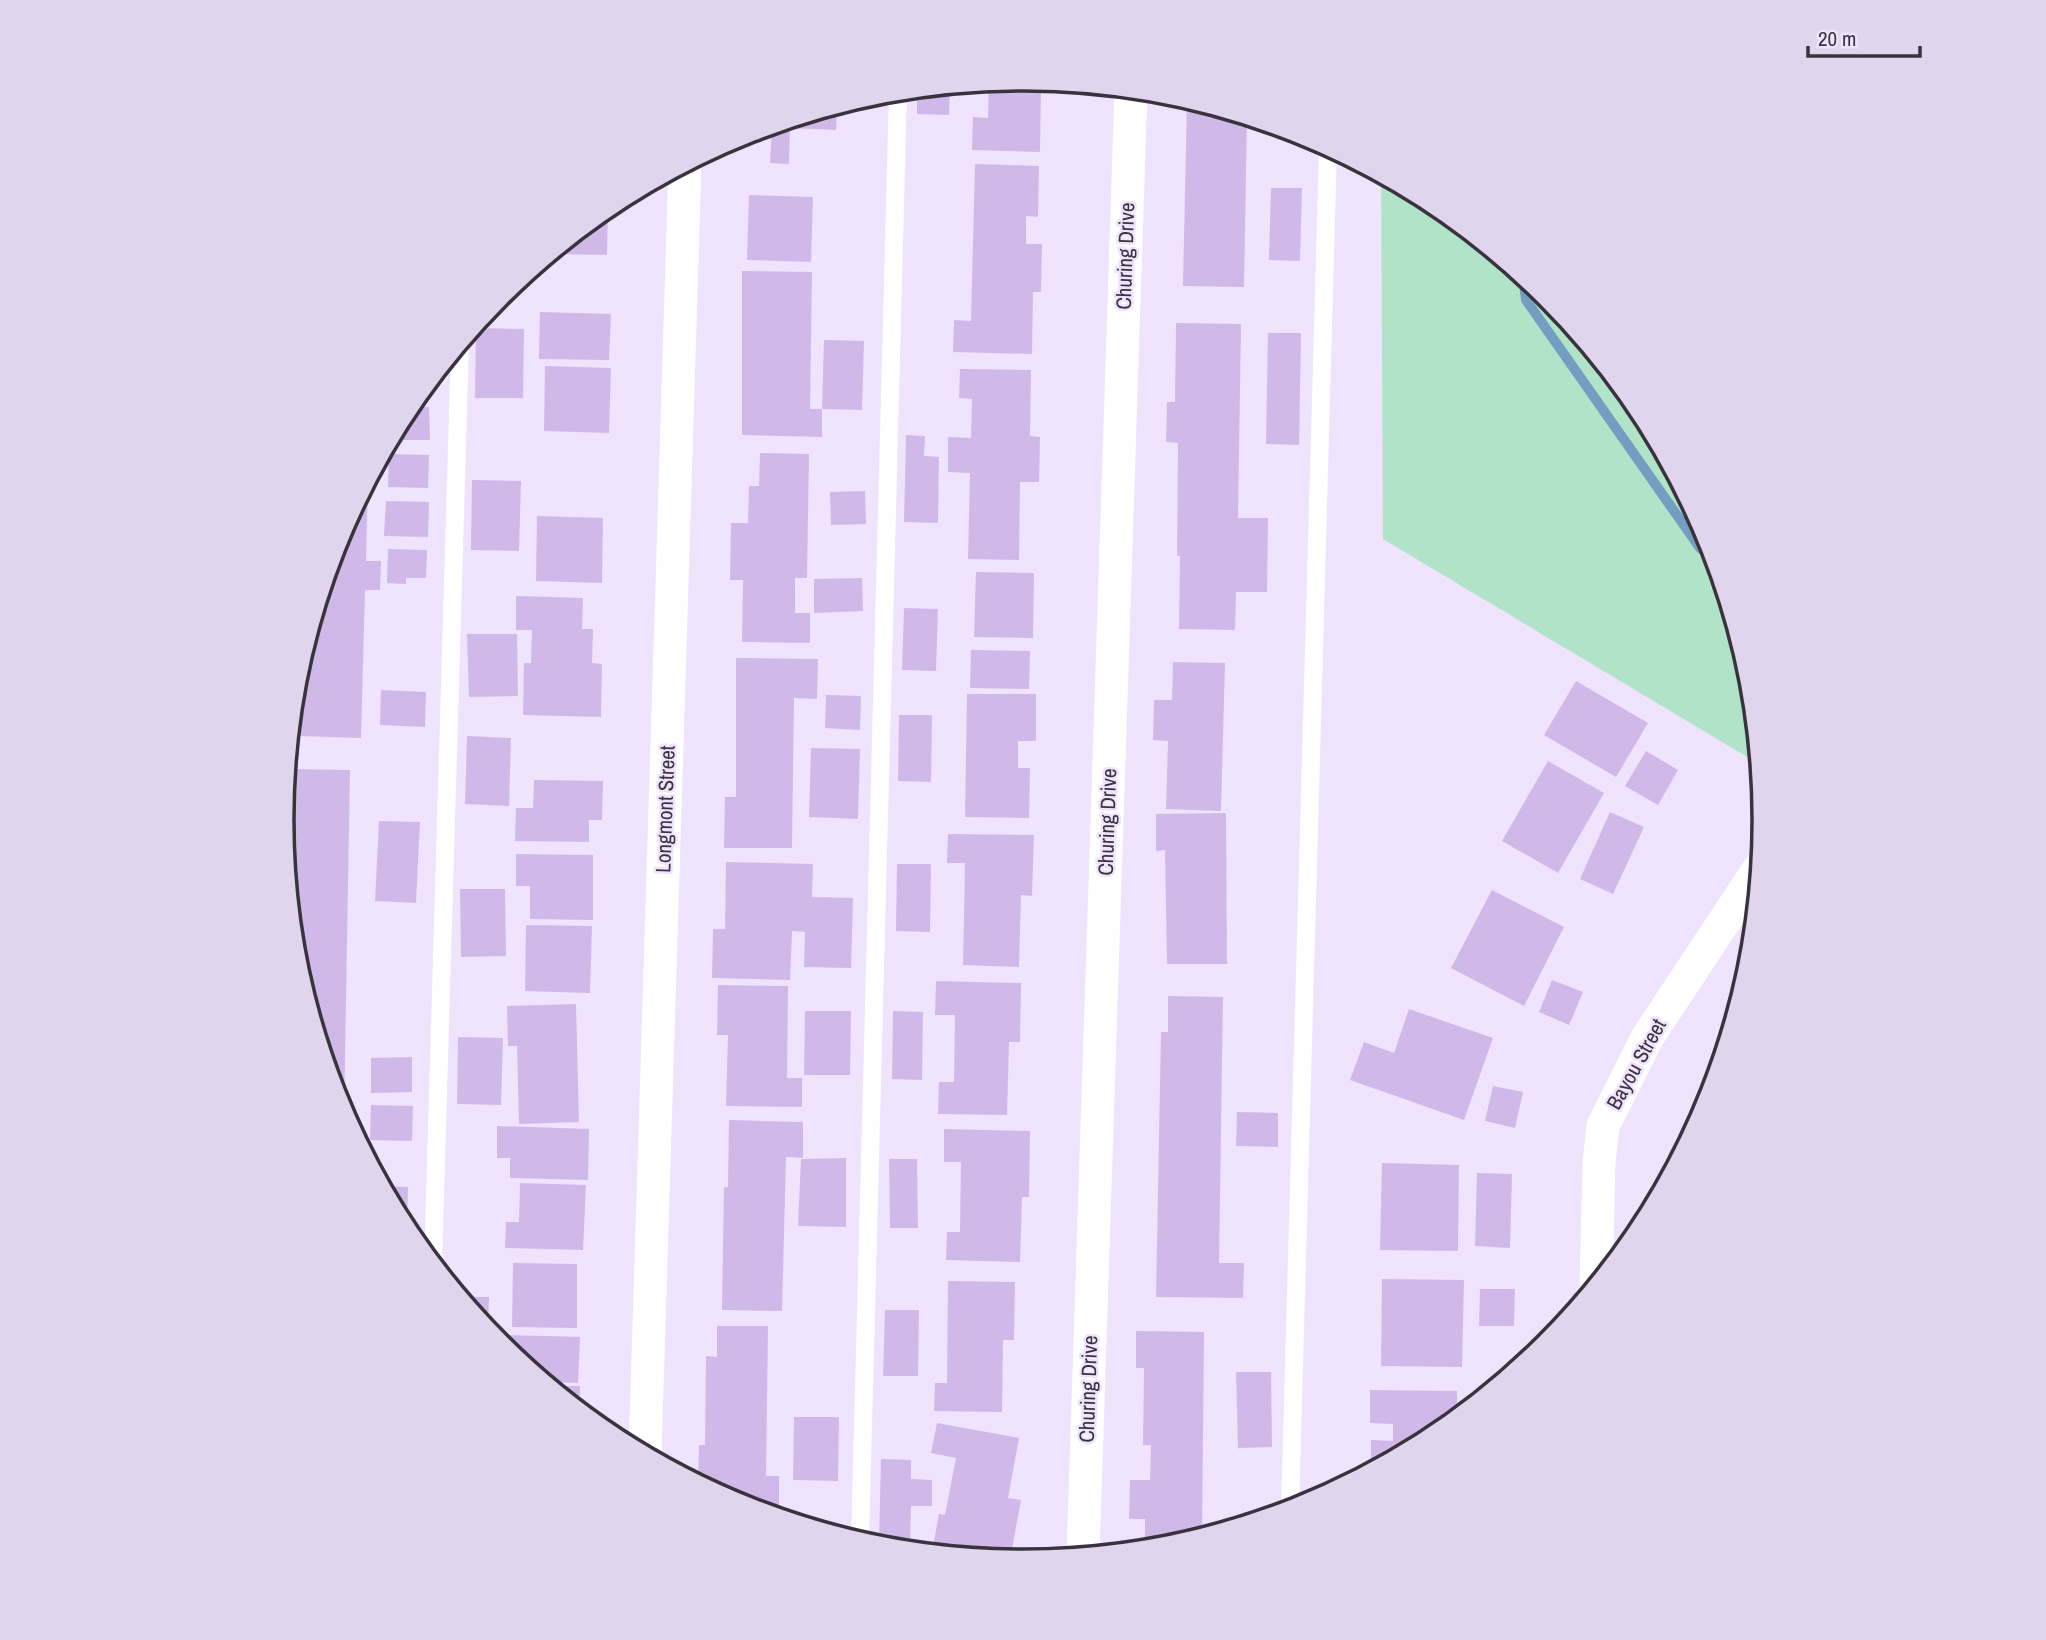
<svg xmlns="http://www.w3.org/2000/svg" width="2046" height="1640" font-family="'Archivo Narrow',sans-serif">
  <rect width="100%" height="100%" fill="#f0e3fd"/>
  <polygon fill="#b1e3c8" points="1381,175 1435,204 1547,296 1640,409 1708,537 1750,676 1759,764 1383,539"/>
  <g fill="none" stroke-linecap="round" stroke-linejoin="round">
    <polyline stroke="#749ec1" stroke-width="10" points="1523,276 1526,300 1700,548 1714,557"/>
  </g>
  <g fill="#d0b9e8">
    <polygon points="1023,79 1041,81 1040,152 972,150 973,117 988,118 989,82"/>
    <polygon points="950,86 949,115 917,114 917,89"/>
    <polygon points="1187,99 1247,117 1244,287 1183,286"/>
    <polygon points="837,106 836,130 790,128 789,164 770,163 772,125"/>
    <polygon points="975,164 1039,166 1038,217 1026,216 1026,244 1042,244 1041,292 1033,292 1032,354 953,352 954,320 971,321"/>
    <polygon points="1271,188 1302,188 1300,261 1269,260"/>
    <polygon points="749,195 813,197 811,262 747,260"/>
    <polygon points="603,210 608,211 607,255 550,254"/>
    <polygon points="742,271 812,272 810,409 822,409 822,437 742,435"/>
    <polygon points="540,312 611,314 609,360 539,359"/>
    <polygon points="1176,323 1241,324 1238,518 1268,518 1267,592 1236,592 1235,630 1179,629 1180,556 1177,556 1178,443 1166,442 1167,402 1175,402"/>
    <polygon points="476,328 524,329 523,398 475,398"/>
    <polygon points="1268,333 1301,333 1299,445 1266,444"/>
    <polygon points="824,340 864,341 862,410 822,409"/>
    <polygon points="545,366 611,368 609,433 544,431"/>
    <polygon points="960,369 1031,370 1030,436 1040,437 1039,482 1020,482 1019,560 968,559 970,473 948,472 948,437 971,438 972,399 959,398"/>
    <polygon points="407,407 429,407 430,440 389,440"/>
    <polygon points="906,435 925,436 924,456 939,457 938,523 904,522"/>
    <polygon points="760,453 809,454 807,578 795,578 795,613 810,613 810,643 742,642 743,580 730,580 731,523 748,523 749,486 759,486"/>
    <polygon points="389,454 429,455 428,488 388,487"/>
    <polygon points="368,480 366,561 381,561 380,590 365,590 361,738 299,736 301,660 338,536"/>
    <polygon points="472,480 521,481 519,551 471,550"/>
    <polygon points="865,491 866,524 831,525 830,492"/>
    <polygon points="386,501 429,502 428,537 384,536"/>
    <polygon points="537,516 603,518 602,583 536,581"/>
    <polygon points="388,549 427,550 426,578 406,578 406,584 387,583"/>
    <polygon points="976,572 1034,573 1033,638 974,637"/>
    <polygon points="862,578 863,611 814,613 814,579"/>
    <polygon points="516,596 583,598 582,629 593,629 592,663 602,664 601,717 523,715 524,663 531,663 532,630 516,630"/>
    <polygon points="904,608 938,609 936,671 902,670"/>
    <polygon points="467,634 517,634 518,696 469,697"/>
    <polygon points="971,650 1030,651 1029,689 970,688"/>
    <polygon points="736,658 818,659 817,699 794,698 792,848 724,848 725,797 736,797"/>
    <polygon points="1173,662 1225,663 1221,811 1166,809 1168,741 1153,740 1154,700 1172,700"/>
    <polygon points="1576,681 1648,723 1616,777 1544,735"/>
    <polygon points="381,690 426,692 425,727 380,725"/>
    <polygon points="967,694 1036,694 1036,741 1018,741 1018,768 1030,768 1029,818 965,817"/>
    <polygon points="826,695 861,696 860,730 825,728"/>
    <polygon points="899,715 932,715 931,782 898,781"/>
    <polygon points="467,736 511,738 509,806 465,804"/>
    <polygon points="811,748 860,749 858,819 809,817"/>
    <polygon points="1646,751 1678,770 1658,805 1625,786"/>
    <polygon points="1548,761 1604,793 1558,873 1502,841"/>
    <polygon points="287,769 350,770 344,1115 338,1103 296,964 290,900 291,817 282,817"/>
    <polygon points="534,780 603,781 602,820 589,820 589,842 515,841 516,808 533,808"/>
    <polygon points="1610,812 1644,827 1613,894 1580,879"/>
    <polygon points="1226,813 1227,964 1167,964 1165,850 1156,851 1156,814"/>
    <polygon points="379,821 420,822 416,903 375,901"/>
    <polygon points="948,834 1034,835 1032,896 1021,895 1019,967 963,965 965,863 947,863"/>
    <polygon points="516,854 593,855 593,920 530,919 530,886 516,886"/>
    <polygon points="726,862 813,864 812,897 853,898 851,968 804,967 805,932 792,931 790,980 712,978 713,929 725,929"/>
    <polygon points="897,864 931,864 930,932 896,931"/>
    <polygon points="460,889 505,889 506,956 461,957"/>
    <polygon points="1492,890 1564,927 1524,1006 1451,968"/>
    <polygon points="526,925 592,926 590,993 525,991"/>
    <polygon points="1552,980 1583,992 1569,1025 1539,1012"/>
    <polygon points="936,981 1021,983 1020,1042 1009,1042 1007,1115 938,1114 939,1082 954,1082 955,1015 935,1015"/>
    <polygon points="718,985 788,986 787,1078 802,1078 802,1107 726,1106 728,1035 717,1035"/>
    <polygon points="1168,996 1223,997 1219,1263 1244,1263 1243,1298 1156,1297 1161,1032 1168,1032"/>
    <polygon points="576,1004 579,1122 519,1124 517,1046 508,1046 507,1006"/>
    <polygon points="1409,1009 1493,1038 1464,1120 1350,1080 1364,1042 1394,1053"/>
    <polygon points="805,1011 851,1011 850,1075 804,1075"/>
    <polygon points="893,1011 923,1012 922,1080 892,1079"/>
    <polygon points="458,1037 503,1038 501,1105 457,1104"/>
    <polygon points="412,1057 412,1092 371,1093 371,1058"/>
    <polygon points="1716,1074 1708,1104 1690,1136 1682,1131"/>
    <polygon points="1493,1086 1523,1092 1515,1128 1485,1121"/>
    <polygon points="371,1105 413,1106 412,1141 370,1140"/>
    <polygon points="1237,1112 1278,1113 1278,1147 1236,1146"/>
    <polygon points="729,1120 803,1122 803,1158 786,1157 782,1311 722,1310 724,1187 728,1187"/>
    <polygon points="497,1126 589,1129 588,1180 510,1178 510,1158 497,1158"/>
    <polygon points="944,1129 1030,1131 1029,1197 1022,1197 1020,1262 946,1260 947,1232 960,1232 961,1162 944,1162"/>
    <polygon points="846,1158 846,1227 798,1226 801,1159"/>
    <polygon points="889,1159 917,1159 918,1228 890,1228"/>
    <polygon points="1382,1163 1459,1165 1458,1251 1380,1250"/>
    <polygon points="1477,1173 1512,1174 1510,1248 1475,1246"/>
    <polygon points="520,1183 586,1185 583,1250 505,1248 506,1222 519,1222"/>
    <polygon points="382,1186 408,1187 407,1222 401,1222"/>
    <polygon points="513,1263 577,1264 577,1328 512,1327"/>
    <polygon points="1382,1279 1464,1280 1462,1367 1381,1366"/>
    <polygon points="948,1281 1015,1282 1014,1340 1003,1340 1002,1412 934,1411 935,1383 947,1383"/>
    <polygon points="1480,1289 1515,1289 1514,1326 1479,1326"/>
    <polygon points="460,1297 489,1297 488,1331"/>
    <polygon points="885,1310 919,1310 918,1376 883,1376"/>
    <polygon points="717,1326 768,1326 766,1476 779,1476 779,1513 765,1512 739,1505 698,1483 699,1445 705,1445 706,1356 717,1357"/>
    <polygon points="1136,1331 1204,1332 1202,1537 1167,1547 1145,1549 1145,1519 1129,1519 1130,1480 1150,1480 1151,1445 1143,1445 1144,1368 1136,1368"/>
    <polygon points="508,1335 580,1337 578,1383 545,1382 507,1351"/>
    <polygon points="1236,1372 1271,1372 1272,1447 1238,1448"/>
    <polygon points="550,1386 580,1386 579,1410"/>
    <polygon points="1370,1390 1457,1391 1457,1418 1434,1437 1371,1471 1371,1440 1393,1441 1393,1424 1370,1423"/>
    <polygon points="794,1417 839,1417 838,1481 793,1480"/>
    <polygon points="937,1423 1019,1438 1008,1498 1021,1500 1010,1560 932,1552 939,1514 945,1515 956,1458 931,1453"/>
    <polygon points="881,1459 911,1460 911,1479 932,1480 932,1506 911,1506 910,1544 879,1543"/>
  </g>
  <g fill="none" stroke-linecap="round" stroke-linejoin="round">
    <g stroke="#fff" stroke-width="18">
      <polyline points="433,1264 460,344"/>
      <polyline points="1290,1510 1328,147"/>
      <polyline points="860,1541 898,91"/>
    </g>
    <g stroke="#fff" stroke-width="33">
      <polyline points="1596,1285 1599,1163 1603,1126 1647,1038 1758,870"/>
      <polyline points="645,1454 685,164"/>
      <polyline points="1083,1555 1131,89"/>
    </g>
  </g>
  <g text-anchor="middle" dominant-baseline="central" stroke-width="5" stroke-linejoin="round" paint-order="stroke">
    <g font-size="21" fill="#38333d" stroke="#f0e3fd">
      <text transform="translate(1125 256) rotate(-88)">Churing Drive</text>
      <text transform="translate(665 809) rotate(-88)">Longmont Street</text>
      <text transform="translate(1107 822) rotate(-88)">Churing Drive</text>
      <text transform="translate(1636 1064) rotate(-61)">Bayou Street</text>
      <text transform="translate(1088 1389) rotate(-88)">Churing Drive</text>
    </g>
  </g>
  <path d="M0 0H2046V1640H0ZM294 820a729 729 0 1 1 1458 0a729 729 0 1 1-1458 0Z" fill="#e1d5ee" fill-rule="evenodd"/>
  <path fill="none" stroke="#38333d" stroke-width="3.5" d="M294 820a729 729 0 1 1 1458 0a729 729 0 1 1-1458 0Z"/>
  <path d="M1808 46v10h112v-10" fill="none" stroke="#38333d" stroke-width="3.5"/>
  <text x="1818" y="46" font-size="21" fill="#38333d" stroke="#f0e3fd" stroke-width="5" paint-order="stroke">20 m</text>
</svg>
